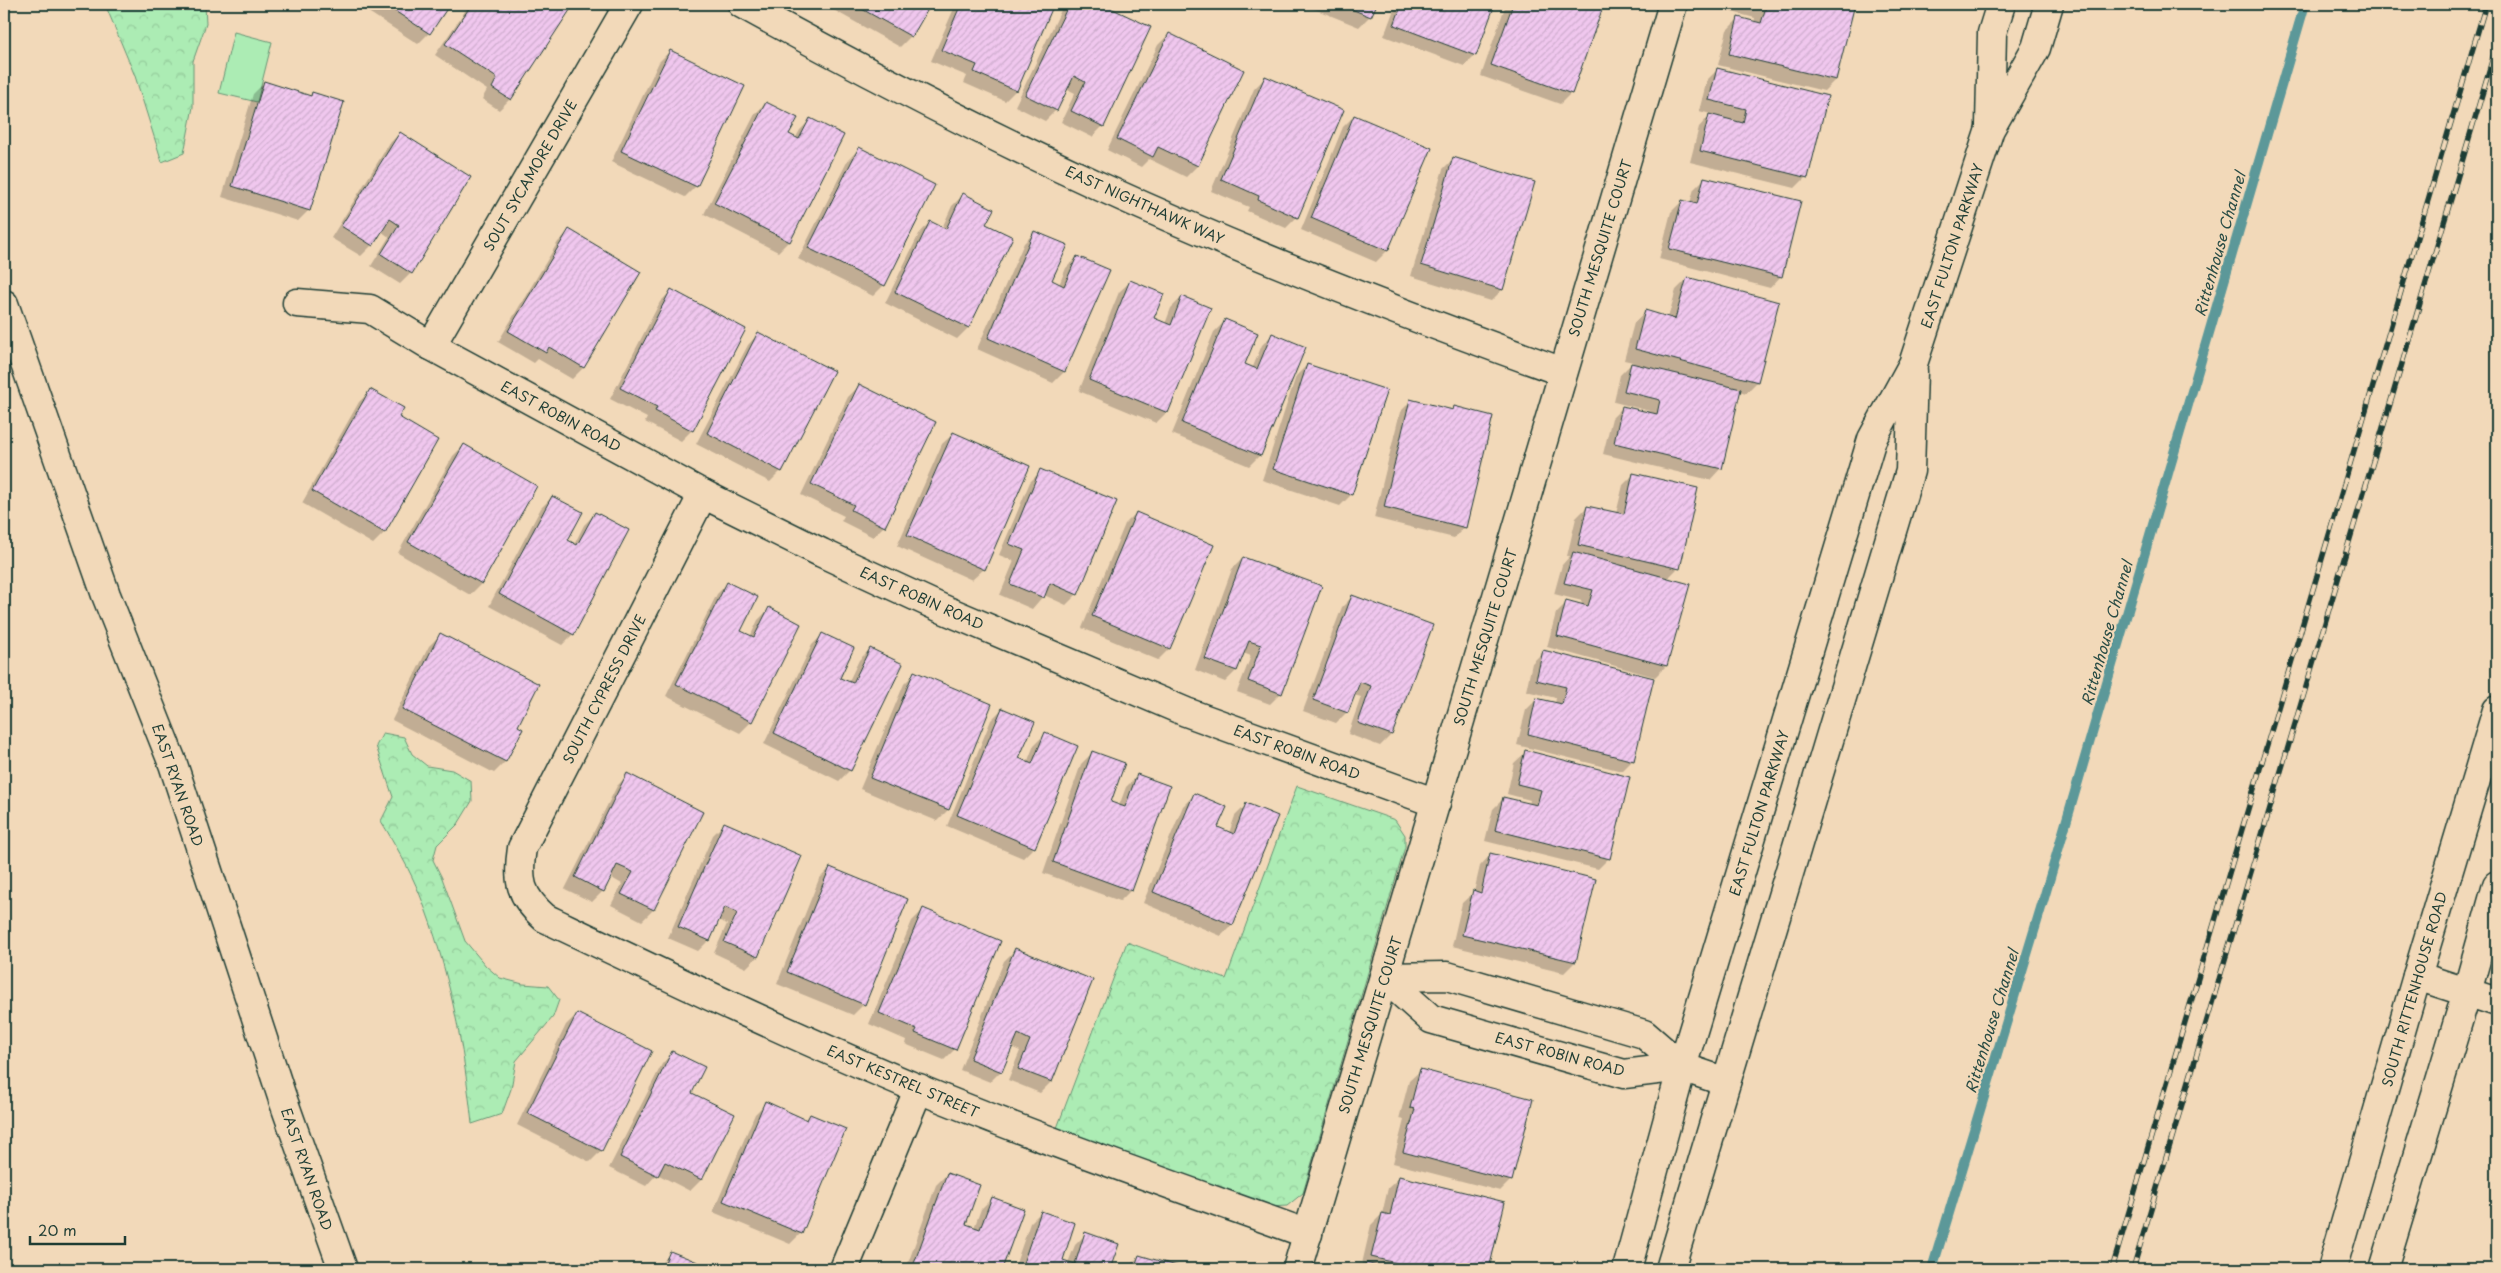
<svg xmlns="http://www.w3.org/2000/svg" width="2501" height="1273" font-family="'Playpen Sans',sans-serif">
  <defs>
    <pattern id="park-crowns" width="20" height="18" patternUnits="userSpaceOnUse" patternTransform="scale(1.25)"><rect width="20" height="18" fill="#acecb4"/><path d="M2 6a3 3 0 1 1 6 0M12 15a3 3 0 1 1 6 0" fill="none" stroke="#94cb9b"/></pattern>
    <pattern id="building-hatch" width="6" height="6" patternUnits="userSpaceOnUse" patternTransform="scale(1.25)"><rect width="6" height="6" fill="#f0c7ee"/><path d="M-1 1l2-2M0 6l6-6M5 7l2-2" fill="none" stroke="#cdaccd"/></pattern>
  </defs>
  <rect width="100%" height="100%" fill="#f2d9b9"/>
  <filter id="ink" filterUnits="userSpaceOnUse"><feTurbulence type="fractalNoise" baseFrequency=".02" numOctaves="2"/><feDisplacementMap in="SourceGraphic" scale="10" xChannelSelector="R" yChannelSelector="G"/><feConvolveMatrix kernelMatrix="1 2 1 2 8 2 1 2 1" color-interpolation-filters="sRGB"/></filter>
  <g filter="url(#ink)">
    <g fill="url(#park-crowns)" stroke="#669474">
      <polygon points="105,4 205,4 206,24 193,61 193,107 184,153 162,162 135,76"/>
      <path d="M383,733L404,737L412,754L427,766L452,770L471,781L472,801L458,824L437,845L433,860L442,878L465,941L486,966L500,978L523,984L548,986L559,1000L553,1017L516,1061L511,1089L502,1114L472,1124C464,1047 449,968 420,895C410,870 395,844 381,821L393,797L376,746Z"/>
      <polygon points="1297,786 1395,820 1405,835 1405,847 1303,1193 1287,1206 1269,1207 1057,1128 1127,942 1226,979"/>
    </g>
    <polygon fill="#acecb4" stroke="#669474" points="234,32 272,42 257,102 219,93"/>
    <g fill="#0003">
      <polygon points="356,4 448,4 429,33 418,44"/>
      <polygon points="470,4 573,4 510,99 499,110 482,99 487,90 435,55"/>
      <polygon points="832,4 930,4 911,36 900,47 830,8"/>
      <polygon points="956,4 1053,4 1016,90 1005,101 964,83 967,76 931,61"/>
      <polygon points="1064,4 1099,4 1149,28 1103,126 1092,137 1061,122 1075,93 1067,89 1056,110 1045,121 1015,106"/>
      <polygon points="1302,4 1375,4 1370,16 1359,27"/>
      <polygon points="1396,4 1494,4 1475,55 1464,66 1384,36"/>
      <polygon points="1506,4 1559,6 1560,4 1602,4 1571,93 1560,104 1481,76"/>
      <polygon points="1729,4 1854,4 1835,80 1824,91 1718,65 1727,30 1738,19 1754,23 1755,18 1728,11"/>
      <polygon points="1169,34 1243,70 1197,166 1186,177 1149,159 1141,167 1107,150 1158,45"/>
      <polygon points="670,51 743,87 696,186 685,197 611,162 659,62"/>
      <polygon points="1718,69 1806,177 1795,188 1690,162 1699,127 1711,114 1699,111 1707,80"/>
      <polygon points="1265,78 1297,217 1286,228 1247,211 1249,207 1211,191 1254,89"/>
      <polygon points="264,83 309,97 312,93 309,210 298,221 222,197 253,94"/>
      <polygon points="766,103 788,135 795,139 800,130 811,119 789,241 778,252 704,214 755,114"/>
      <polygon points="1354,116 1430,148 1387,251 1376,262 1301,230 1343,127"/>
      <polygon points="400,133 411,273 400,284 371,266 389,237 381,231 372,245 361,256 331,238 389,144"/>
      <polygon points="859,149 884,285 873,296 798,259 848,160"/>
      <polygon points="1454,158 1534,182 1502,290 1491,301 1411,276 1443,169"/>
      <polygon points="1705,178 1781,276 1770,288 1659,259 1671,212 1682,201 1690,203 1694,189"/>
      <polygon points="963,195 985,224 1011,237 968,328 957,339 885,303 919,234 930,222 942,228 952,206"/>
      <polygon points="569,231 640,273 583,368 572,379 538,359 534,363 498,342 558,242"/>
      <polygon points="1035,232 1050,281 1059,285 1066,268 1077,257 1108,271 1064,372 1053,383 977,349 1024,243"/>
      <polygon points="1687,279 1757,382 1746,393 1739,391 1721,468 1710,480 1603,454 1612,418 1623,407 1649,414 1650,411 1614,402 1620,375 1633,362 1624,360 1634,323 1645,312 1668,318 1676,290"/>
      <polygon points="1131,281 1152,319 1165,324 1171,308 1182,297 1167,412 1156,423 1079,391 1119,292"/>
      <polygon points="671,291 692,430 681,441 645,422 647,418 610,399 660,302"/>
      <polygon points="1225,321 1243,365 1252,369 1262,345 1273,334 1260,455 1249,466 1172,434 1214,332"/>
      <polygon points="759,333 832,372 781,471 770,482 696,444 748,345"/>
      <polygon points="1307,365 1385,391 1351,495 1340,506 1262,480 1296,376"/>
      <polygon points="859,386 884,526 873,537 841,521 844,516 801,495 848,397"/>
      <polygon points="370,391 397,418 436,440 384,533 373,544 302,503 359,402"/>
      <polygon points="1411,401 1451,411 1454,408 1465,527 1454,538 1374,518 1400,412"/>
      <polygon points="954,433 984,569 972,580 897,546 942,444"/>
      <polygon points="464,445 536,487 481,584 470,595 398,553 453,456"/>
      <polygon points="1041,471 1077,594 1066,605 1044,595 1032,609 1000,595 1014,561 999,555 1030,482"/>
      <polygon points="1634,474 1678,568 1667,579 1666,666 1655,677 1547,647 1556,613 1567,602 1581,606 1582,601 1554,594 1562,565 1570,556 1567,556 1576,518 1587,507 1616,514 1623,485"/>
      <polygon points="552,497 566,541 574,545 584,525 595,514 573,634 562,645 489,606 541,508"/>
      <polygon points="1136,513 1212,546 1169,649 1158,660 1082,628 1125,524"/>
      <polygon points="1243,558 1281,693 1270,704 1237,692 1251,656 1243,653 1236,671 1225,682 1195,670 1232,569"/>
      <polygon points="728,583 739,631 750,637 758,620 769,609 799,624 751,722 740,733 666,696 717,594"/>
      <polygon points="1353,596 1431,626 1391,735 1380,746 1348,734 1361,697 1354,695 1347,712 1336,723 1303,711 1342,607"/>
      <polygon points="823,634 839,678 848,683 859,660 870,649 850,770 839,781 764,744 812,645"/>
      <polygon points="440,635 516,727 521,729 505,762 494,773 392,720 429,646"/>
      <polygon points="1543,652 1633,760 1622,771 1517,745 1526,710 1537,699 1555,704 1556,698 1526,691 1532,663"/>
      <polygon points="915,673 991,705 948,810 937,821 860,789 904,684"/>
      <polygon points="1002,709 1018,759 1027,763 1034,745 1046,733 1034,847 1023,858 947,826 991,720"/>
      <polygon points="1526,752 1609,858 1598,869 1485,841 1493,809 1504,798 1529,805 1530,800 1507,794 1514,763"/>
      <polygon points="1092,753 1110,802 1119,806 1126,787 1137,776 1131,890 1120,901 1043,873 1081,764"/>
      <polygon points="628,775 702,813 653,910 642,921 611,905 622,884 610,877 603,891 592,902 565,889 617,786"/>
      <polygon points="1194,795 1217,828 1229,833 1235,816 1246,805 1276,817 1232,925 1221,936 1143,903 1183,806"/>
      <polygon points="724,824 800,857 757,957 746,968 714,953 727,924 718,920 709,940 698,951 668,938 713,835"/>
      <polygon points="1491,854 1575,962 1564,973 1452,946 1462,903 1474,892 1480,866"/>
      <polygon points="830,868 864,1004 853,1015 777,984 819,879"/>
      <polygon points="923,910 955,1049 944,1060 905,1044 906,1040 869,1024 912,921"/>
      <polygon points="1015,950 1091,981 1051,1082 1040,1093 1008,1080 1020,1051 1011,1047 1001,1071 990,1082 960,1070 1004,961"/>
      <polygon points="577,1014 601,1151 590,1162 517,1125 566,1025"/>
      <polygon points="673,1052 690,1093 733,1115 701,1180 690,1191 657,1174 646,1186 609,1168 662,1064"/>
      <polygon points="1421,1070 1511,1180 1500,1191 1393,1163 1404,1120 1399,1119 1409,1081"/>
      <polygon points="766,1103 805,1120 810,1115 801,1233 790,1244 713,1212 755,1114"/>
      <polygon points="947,1174 965,1225 974,1228 981,1209 992,1198 1023,1210 1001,1269 906,1269 936,1185"/>
      <polygon points="1400,1177 1504,1203 1487,1269 1361,1268 1371,1225 1382,1214 1388,1188"/>
      <polygon points="1041,1212 1061,1260 1068,1263 1075,1245 1086,1234 1117,1245 1109,1269 1014,1269 1030,1223"/>
      <polygon points="670,1253 712,1269 657,1269"/>
      <polygon points="1139,1256 1182,1269 1127,1269"/>
    </g>
    <g fill="none" stroke-linecap="round" stroke-linejoin="round">
      <polyline stroke="#5b9899" stroke-width="10" points="1932,1269 2044,898 2305,4"/>
    </g>
    <g fill="url(#building-hatch)" stroke="#1f3d34">
      <polygon points="384,4 450,4 430,34"/>
      <polygon points="472,4 574,4 511,100 492,88 497,78 445,44"/>
      <polygon points="853,4 931,4 912,37"/>
      <polygon points="961,4 1054,4 1017,91 974,72 977,65 941,50"/>
      <polygon points="1069,4 1102,4 1151,27 1104,127 1071,111 1085,82 1074,76 1057,111 1025,95"/>
      <polygon points="1339,4 1377,4 1371,17"/>
      <polygon points="1402,4 1495,4 1476,56 1394,25"/>
      <polygon points="1513,4 1557,4 1565,6 1566,4 1604,4 1572,94 1491,65"/>
      <polygon points="1751,4 1855,4 1836,80 1729,54 1738,17 1761,23 1766,7"/>
      <polygon points="1169,33 1244,70 1198,166 1158,147 1153,157 1117,139"/>
      <polygon points="670,50 745,86 697,187 621,151"/>
      <polygon points="1717,68 1828,96 1808,178 1700,151 1709,114 1743,123 1746,109 1709,100"/>
      <polygon points="1265,76 1344,110 1298,218 1258,200 1259,196 1221,179"/>
      <polygon points="264,81 311,96 312,92 344,102 310,211 232,186"/>
      <polygon points="766,102 798,118 789,134 799,139 810,118 844,135 790,242 714,203"/>
      <polygon points="1354,115 1432,148 1388,251 1311,218"/>
      <polygon points="400,132 471,177 412,274 381,254 399,225 390,219 373,246 341,226"/>
      <polygon points="859,147 935,185 885,286 808,248"/>
      <polygon points="1453,157 1535,182 1503,290 1421,265"/>
      <polygon points="1704,177 1801,201 1782,277 1669,249 1682,200 1697,204"/>
      <polygon points="963,193 994,209 986,224 1013,237 969,328 895,292 930,221 946,229"/>
      <polygon points="569,229 641,272 584,368 549,347 546,353 508,331"/>
      <polygon points="1034,231 1068,245 1052,280 1064,286 1077,256 1110,270 1065,372 988,338"/>
      <polygon points="1687,277 1779,302 1758,382 1635,349 1645,310 1675,319"/>
      <polygon points="1130,280 1164,294 1154,318 1171,325 1182,296 1211,308 1168,413 1089,380"/>
      <polygon points="671,289 746,329 693,431 655,411 657,407 620,388"/>
      <polygon points="1225,319 1258,333 1245,364 1257,369 1272,333 1306,347 1261,456 1182,423"/>
      <polygon points="758,332 834,371 782,472 707,433"/>
      <polygon points="1631,363 1741,389 1722,469 1614,443 1622,406 1657,414 1660,400 1624,391"/>
      <polygon points="1307,364 1387,390 1352,495 1273,469"/>
      <polygon points="859,384 936,422 885,527 851,510 854,505 811,484"/>
      <polygon points="370,389 404,408 399,417 438,440 385,533 312,491"/>
      <polygon points="1410,399 1453,410 1454,406 1493,416 1466,528 1384,507"/>
      <polygon points="953,432 1030,466 985,570 907,535"/>
      <polygon points="464,444 537,486 482,584 408,542"/>
      <polygon points="1040,469 1117,501 1078,595 1050,583 1044,598 1010,584 1024,550 1009,544"/>
      <polygon points="1633,473 1698,488 1680,569 1578,545 1587,506 1624,514"/>
      <polygon points="552,496 583,512 568,540 577,545 595,512 629,530 574,635 499,594"/>
      <polygon points="1136,512 1214,545 1170,649 1092,616"/>
      <polygon points="1573,552 1690,584 1667,666 1557,636 1566,600 1588,606 1593,590 1564,583"/>
      <polygon points="1243,557 1322,586 1282,694 1248,681 1261,645 1249,641 1237,671 1205,659"/>
      <polygon points="727,582 758,597 741,631 754,637 769,607 801,624 752,722 676,684"/>
      <polygon points="1352,595 1433,625 1392,735 1358,723 1371,686 1360,682 1348,713 1313,700"/>
      <polygon points="440,633 539,684 518,726 523,729 506,762 402,709"/>
      <polygon points="822,633 854,648 840,678 853,683 870,648 903,664 851,771 774,733"/>
      <polygon points="1543,650 1654,678 1634,761 1528,734 1536,698 1562,704 1566,687 1536,680"/>
      <polygon points="914,671 992,704 949,810 870,778"/>
      <polygon points="1002,708 1035,722 1019,758 1032,764 1045,732 1078,746 1035,848 957,815"/>
      <polygon points="1525,750 1630,777 1610,859 1495,830 1503,797 1537,805 1541,790 1517,784"/>
      <polygon points="1092,751 1125,763 1111,802 1125,807 1137,774 1170,786 1132,891 1053,862"/>
      <polygon points="627,773 703,812 654,910 621,894 633,872 617,865 604,892 575,877"/>
      <polygon points="1194,793 1227,807 1218,827 1234,834 1246,803 1278,816 1233,925 1153,892"/>
      <polygon points="724,822 802,856 758,957 724,942 737,913 725,907 710,941 678,927"/>
      <polygon points="1490,853 1596,879 1576,962 1462,935 1473,890 1481,893"/>
      <polygon points="830,867 908,899 865,1005 787,972"/>
      <polygon points="923,908 1001,941 956,1050 915,1033 917,1029 879,1013"/>
      <polygon points="1015,948 1093,980 1052,1082 1018,1069 1030,1040 1018,1034 1002,1072 970,1059"/>
      <polygon points="577,1013 652,1051 602,1151 527,1113"/>
      <polygon points="672,1051 705,1067 692,1093 735,1114 702,1180 665,1162 658,1176 620,1157"/>
      <polygon points="1420,1069 1533,1099 1512,1181 1403,1152 1415,1109 1410,1108"/>
      <polygon points="765,1101 807,1120 810,1114 846,1129 802,1234 723,1201"/>
      <polygon points="947,1173 980,1185 966,1224 980,1229 992,1197 1024,1209 1002,1269 912,1269"/>
      <polygon points="1399,1176 1505,1202 1489,1269 1421,1269 1371,1257 1382,1213 1390,1215"/>
      <polygon points="1041,1211 1075,1223 1063,1260 1075,1264 1085,1232 1119,1244 1110,1269 1021,1269"/>
      <polygon points="670,1251 715,1269 662,1269"/>
      <polygon points="1139,1255 1187,1269 1134,1269"/>
      <polygon points="1366,1263 1388,1269 1365,1269"/>
    </g>
    <g fill="none" stroke-linecap="round" stroke-linejoin="round">
      <defs>
        <g id="street">
          <path d="M742,4C860,69 979,131 1101,187C1252,256 1407,316 1563,372"/>
          <polyline points="1990,125 1992,33 2001,4"/>
          <polyline points="297,303 370,309 431,346 703,494 822,553 943,609 1186,712 1436,803"/>
          <polyline points="4,304 106,595 173,764 282,1097 343,1269"/>
          <polyline points="431,346 629,4"/>
          <path d="M703,494L522,848C517,881 520,896 545,918C669,977 792,1036 919,1089C1047,1142 1178,1187 1308,1234"/>
          <polyline points="1384,977 1447,976 1644,1034 1682,1067 1726,1082"/>
          <polyline points="1384,977 1431,1019 1624,1074 1682,1067"/>
          <polyline points="844,1269 919,1088"/>
          <polyline points="1297,1269 1673,4"/>
          <polyline points="1627,1269 1682,1067 1872,439 1913,364 1990,129 2036,48 2049,4"/>
          <polyline points="1670,1269 1910,471 1913,371"/>
        </g>
        <g id="secondary">
          <polyline points="2332,1269 2417,976"/>
          <polyline points="2383,1269 2467,992"/>
        </g>
        <g id="primary">
          <polyline points="2497,710 2417,976 2497,1002"/>
          <polyline points="2467,992 2497,885"/>
        </g>
      </defs>
      <use href="#street" stroke="#1f3d34" stroke-width="31"/>
      <use href="#secondary" stroke="#1f3d34" stroke-width="31"/>
      <use href="#primary" stroke="#1f3d34" stroke-width="31"/>
      <use href="#street" stroke="#f2d9b9" stroke-width="28"/>
      <use href="#secondary" stroke="#f2d9b9" stroke-width="28"/>
      <use href="#primary" stroke="#f2d9b9" stroke-width="28"/>
      <defs>
        <g id="rail">
          <polyline points="2112,1269 2486,4"/>
          <polyline points="2133,1269 2497,44"/>
        </g>
      </defs>
      <use href="#rail" stroke="#1f3d34" stroke-width="5.5"/>
      <use href="#rail" stroke="#f2d9b9" stroke-width="4" stroke-dasharray="11" stroke-linecap="butt"/>
    </g>
  </g>
  <g text-anchor="middle" dominant-baseline="central" stroke-width="4.5" stroke-linejoin="round" paint-order="stroke">
    <g font-size="14" fill="#1f3d34" stroke="#f2d9b9">
      <text transform="translate(530 175) rotate(-60)">SOUT SYCAMORE DRIVE</text>
      <text transform="translate(1145 205) rotate(24)">EAST NIGHTHAWK WAY</text>
      <text transform="translate(1952 246) rotate(-72)">EAST FULTON PARKWAY</text>
      <text transform="translate(1600 248) rotate(-73)">SOUTH MESQUITE COURT</text>
      <text transform="translate(561 416) rotate(28)">EAST ROBIN ROAD</text>
      <text transform="translate(922 598) rotate(24)">EAST ROBIN ROAD</text>
      <text transform="translate(1485 637) rotate(-73)">SOUTH MESQUITE COURT</text>
      <text transform="translate(604 689) rotate(-63)">SOUTH CYPRESS DRIVE</text>
      <text transform="translate(1297 752) rotate(20)">EAST ROBIN ROAD</text>
      <text transform="translate(178 785) rotate(71)">EAST RYAN ROAD</text>
      <text transform="translate(1759 813) rotate(-73)">EAST FULTON PARKWAY</text>
      <text transform="translate(2414 989) rotate(-74)">SOUTH RITTENHOUSE ROAD</text>
      <text transform="translate(1370 1025) rotate(-73)">SOUTH MESQUITE COURT</text>
      <text transform="translate(1560 1054) rotate(15)">EAST ROBIN ROAD</text>
      <text transform="translate(903 1081) rotate(23)">EAST KESTREL STREET</text>
      <text transform="translate(307 1169) rotate(71)">EAST RYAN ROAD</text>
    </g>
    <g font-size="15" font-style="italic" fill="#294c45" stroke="#f2d9b9">
      <text transform="translate(2219 244) rotate(-74)">Rittenhouse Channel</text>
      <text transform="translate(2106 633) rotate(-74)">Rittenhouse Channel</text>
      <text transform="translate(1991 1021) rotate(-73)">Rittenhouse Channel</text>
    </g>
  </g>
  <rect width="2501" height="1273" fill="none" stroke="#f2d9b9" stroke-width="20"/>
  <rect x="10" y="10" width="2481" height="1253" fill="none" stroke="#1f3d34" stroke-width="2" filter="url(#ink)"/>
  <path d="M30 1236v8h95v-8" fill="none" stroke="#1f3d34" stroke-width="2.5"/>
  <text x="38" y="1236" font-size="15" fill="#1f3d34" stroke="#f2d9b9" stroke-width="4" paint-order="stroke">20 m</text>
</svg>
